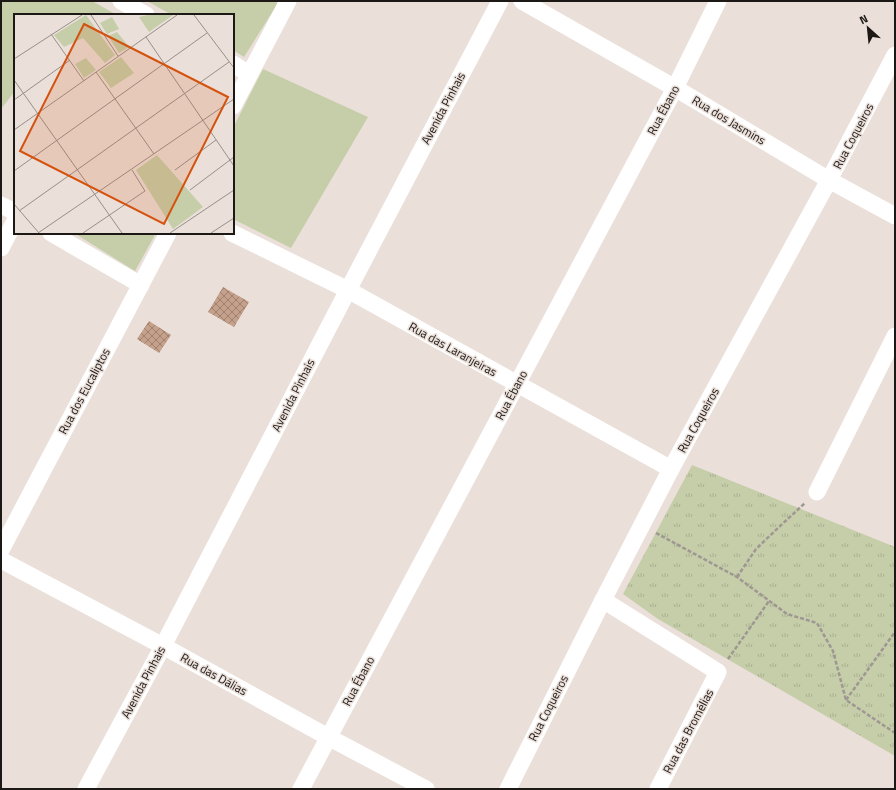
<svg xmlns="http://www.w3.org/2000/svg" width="896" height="790" font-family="'Titillium Web',sans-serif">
  <defs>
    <pattern id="park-tufts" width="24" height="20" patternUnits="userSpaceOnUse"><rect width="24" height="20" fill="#c5cea9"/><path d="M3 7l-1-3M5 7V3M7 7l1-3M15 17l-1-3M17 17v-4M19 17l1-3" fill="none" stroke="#a9b091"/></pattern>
    <pattern id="building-cross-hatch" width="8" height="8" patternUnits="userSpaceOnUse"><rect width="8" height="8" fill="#c5a08b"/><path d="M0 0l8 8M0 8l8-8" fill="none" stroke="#9f8171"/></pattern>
  </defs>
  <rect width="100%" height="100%" fill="#eadfd9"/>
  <g fill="#c5cea9">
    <polygon points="1,1 92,1 117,15 15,15 15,91 1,109"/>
    <polygon points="147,1 273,1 278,3 244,57 233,50 233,15 172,15"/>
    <polygon points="263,69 368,117 291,248 233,219 233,128"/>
    <polygon points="74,233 156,233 135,271"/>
  </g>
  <polygon fill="url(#park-tufts)" points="692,465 895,547 895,756 658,619 623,594"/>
  <g fill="url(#building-cross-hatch)">
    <polygon points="223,287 249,302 234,327 208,312"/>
    <polygon points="149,321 171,335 159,353 137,339"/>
  </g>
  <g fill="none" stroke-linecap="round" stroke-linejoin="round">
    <g stroke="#9f9792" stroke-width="2.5" stroke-dasharray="4 2" stroke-linecap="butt">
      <polyline points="656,533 737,577 787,614 817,623 833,651 846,700 895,733"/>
      <polyline points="737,577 756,549 779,527 805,503"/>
      <polyline points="728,659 769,601"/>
      <polyline points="846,700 895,632"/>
    </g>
    <g stroke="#fff" stroke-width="17">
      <polyline points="121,1 146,15"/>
      <polyline points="522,1 675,88 829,180 895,216"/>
      <polyline points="233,64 249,74"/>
      <polyline points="233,106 288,1"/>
      <polyline points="1,205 15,212"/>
      <polyline points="51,233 141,285"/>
      <polyline points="232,233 348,290 671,469"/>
      <polyline points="1,248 15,221"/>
      <polyline points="817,492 895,336"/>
      <polyline points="1,550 168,233"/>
      <polyline points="1,560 163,646 328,737 426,789"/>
      <polyline points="603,600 718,672 658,789"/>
      <polyline points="86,789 163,646 348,290 500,1"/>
      <polyline points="301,789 675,88 718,1"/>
      <polyline points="508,789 603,600 671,469 829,180 895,55"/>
    </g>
  </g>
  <g text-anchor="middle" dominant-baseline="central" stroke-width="3" stroke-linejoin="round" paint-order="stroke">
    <g font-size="12" fill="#1c1816" stroke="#eadfd9">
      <text transform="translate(443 108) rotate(-62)">Avenida Pinhais</text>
      <text transform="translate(663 110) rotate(-62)">Rua Ébano</text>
      <text transform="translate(729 120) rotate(31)">Rua dos Jasmins</text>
      <text transform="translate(853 136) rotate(-62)">Rua Coqueiros</text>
      <text transform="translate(453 349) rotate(29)">Rua das Laranjeiras</text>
      <text transform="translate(84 391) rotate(-62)">Rua dos Eucaliptos</text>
      <text transform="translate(293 395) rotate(-63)">Avenida Pinhais</text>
      <text transform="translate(511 395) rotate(-62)">Rua Ébano</text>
      <text transform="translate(698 420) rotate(-61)">Rua Coqueiros</text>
      <text transform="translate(214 674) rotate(29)">Rua das Dálias</text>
      <text transform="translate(358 681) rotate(-62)">Rua Ébano</text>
      <text transform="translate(143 682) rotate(-62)">Avenida Pinhais</text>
      <text transform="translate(548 708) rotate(-63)">Rua Coqueiros</text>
      <text transform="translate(688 731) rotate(-62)">Rua das Bromélias</text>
    </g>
  </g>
  <g transform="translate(14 14)">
    <rect width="220" height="220" fill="#eadfd9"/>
    <path d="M72,1L101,41L91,49L69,24L50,33L40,21ZM103,18L115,33L105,39L94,22ZM107,43L120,59L97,74L85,58ZM72,44L82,56L70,64L61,50Z" fill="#c5cea9"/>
    <path d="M98,3L105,15L93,20L86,9Z" fill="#c5cea9"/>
    <path d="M134,1H159L135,18L125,3ZM143,141L189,193L159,215L122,156Z" fill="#c5cea9"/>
    <path fill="none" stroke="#988f8b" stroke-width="1" d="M77,1L104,42M180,1L220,54M37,20L70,67M132,23L220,152M0,45L68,1M82,58L140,140M0,66L108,219M0,86L56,46M0,116L163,1M161,156L202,126M0,157L193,19M176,176L220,143M0,190L25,219M5,197L215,48M24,219L220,85M69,219L131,177L118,156M156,219L220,176M197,219L220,204"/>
    <path fill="#d4520d" fill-opacity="0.15" stroke="#d4520d" stroke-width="2" d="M70,10L214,83L150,210L6,137Z"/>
    <rect width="220" height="220" fill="none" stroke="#1c1816" stroke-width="2"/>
  </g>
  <rect width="896" height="790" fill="none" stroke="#1c1816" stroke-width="4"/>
  <g transform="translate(868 28) rotate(333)" stroke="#eadfd9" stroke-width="3" paint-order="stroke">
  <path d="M0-3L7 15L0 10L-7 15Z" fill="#1c1816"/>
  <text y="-6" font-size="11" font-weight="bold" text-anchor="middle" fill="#1c1816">N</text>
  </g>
</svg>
